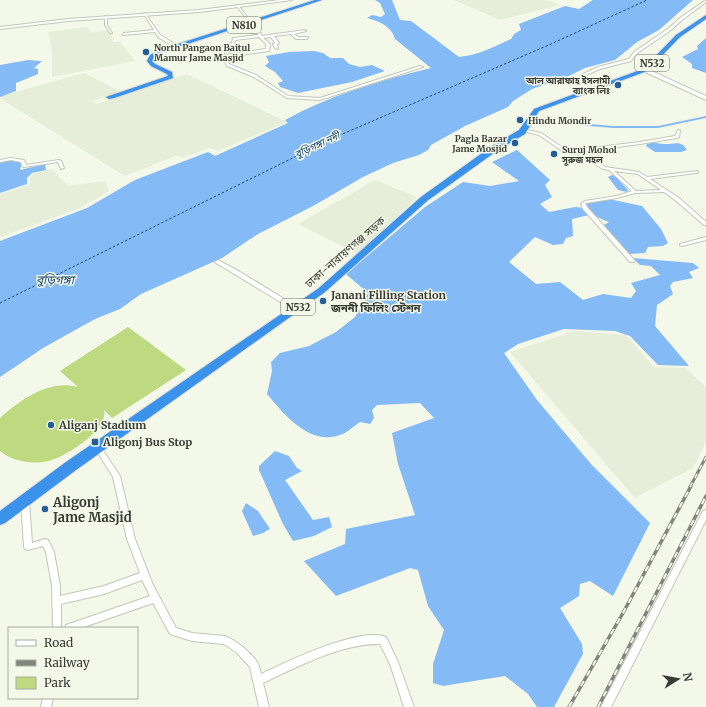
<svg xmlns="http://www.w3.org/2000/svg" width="706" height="707" font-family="Merriweather,'Noto Sans Bengali',serif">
  <rect width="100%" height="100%" fill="#f3f8e9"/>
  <g fill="#e6eed9">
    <polygon points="454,0 547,0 560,5 500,20"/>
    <polygon points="88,27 91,33 107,30 114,39 112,40 114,42 120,42 135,61 52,77 52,52 48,32"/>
    <polygon points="84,73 121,92 92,101 97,104 187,74 287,122 218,151 209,148 183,158 178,155 125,176 1,99 1,96"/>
    <polygon points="53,169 59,178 69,186 105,181 109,191 78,209 0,237 0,194 30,185 30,177 35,173"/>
    <polygon points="375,180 417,197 358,254 298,224"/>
    <polygon points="575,331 626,335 654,367 685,368 706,387 706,442 693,468 635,498 510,352"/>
  </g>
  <path fill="#bed97f" d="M128,327L186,370L112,418L104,410C109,430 64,458 48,461C32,465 12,461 0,451V418C20,400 49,379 78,387L60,371Z"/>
  <g fill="#84baf5">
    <path d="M375,0H392L400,20L411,21L459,57C479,55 493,47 511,39L514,34L521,30L519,24L565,6L579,9L593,0H693L659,30L637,42L615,60L585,68L567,77L532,89L513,101L508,107L465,126L431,145L428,150L419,155L393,163L363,177L313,206L258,234L222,258L141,294L120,309L95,319L43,348L0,377V241L87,208L135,180L208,152L215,156L288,123L285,120C331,95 380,80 431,68L395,39C392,26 378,21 367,18L372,15L381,17L385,14L380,3Z"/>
    <polygon points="706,38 706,73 692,68 692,64 682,57 698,49 697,46"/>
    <polygon points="314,51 323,53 330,58 343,58 349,64 360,67 372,65 385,71 352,82 298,93 280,87 278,83 283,81 275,72 265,66 269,62 266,56 289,52"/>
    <polygon points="28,60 42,61 34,68 38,69 38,74 16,83 16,91 0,97 0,65"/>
    <path d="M654,142C657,143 661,144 664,144C673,145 681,139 687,150L681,152H655L646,146L647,144Z"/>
    <path d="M517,150L550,180L545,185L552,197L540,204L549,212L575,207L584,208L589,215L572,219L573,236L566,238L563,244L553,245L535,237L509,262L536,284L560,282L583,300L603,294L631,298L636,291L631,283L660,275L651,266L640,265L633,258L693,263L699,268L689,272L693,278L673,282L670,286L673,294L657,305L655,326L689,366L658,365L630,336L615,331L564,329L518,344L504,353L537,400L591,464L650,523L613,596L590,581L580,584L579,596L560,608L582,644L583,654L554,707H537L528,694L505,676L443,686L433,683V664L444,630L428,606L418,570L410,568L336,596L304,561L345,544L346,529L415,515L398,464L392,433L434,418L420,403L377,405L372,410L374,418L370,424L360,422C354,426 347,433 340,435C309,446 284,414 267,394L272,371L271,362L280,353L309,346L336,332L355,317L368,293L346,274L425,207L463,182L490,186L519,181L492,162Z"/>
    <polygon points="11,160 22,161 20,170 45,164 46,170 32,173 27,178 27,184 0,193 0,162"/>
    <polygon points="612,175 616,177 628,190 627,192 618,190 608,177"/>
    <path d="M609,199L642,206L661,229L668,243L663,246L648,247L645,253L629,254L605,228L604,225L609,222C598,218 591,215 586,203Z"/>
    <polygon points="275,451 289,456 297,468 302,471 285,480 313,520 329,517 332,527 314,536 293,541 283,524 259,470 259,466"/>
    <polygon points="246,503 258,511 270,529 263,533 253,536 242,511"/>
  </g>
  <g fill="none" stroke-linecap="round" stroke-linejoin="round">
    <polygon fill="#84baf5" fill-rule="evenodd" points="706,116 706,118 658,128 613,128 577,125 575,124 577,123 613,126 658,126"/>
    <polyline stroke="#164675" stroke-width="1" stroke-dasharray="2.5 2" stroke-linecap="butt" points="0,303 331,139 551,44 647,0"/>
    <defs>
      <g id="street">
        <polygon points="706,0 706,2 682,20 671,30 636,54 631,61 600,69 586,75 583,74 598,67 629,59 634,52 669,28 680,18"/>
        <path d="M236,5H238L248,18L247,26L253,31L260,32L262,36L305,30L306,31L294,34L298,37H308L307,39H296L291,34L274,36L279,43L277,44L278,49L275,48L273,44L275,43L271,37L263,38L270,44L269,51L225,57L229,64L256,75L288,96L320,98L420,66L423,67L320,100L287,98L254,77L227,66L221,56L220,47L232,43L233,38L258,35V34L251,33L245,27L246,18ZM259,37L266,44V49L224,55V48L234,45L235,40Z"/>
        <polygon points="145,13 160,35 175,44 175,46 173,46 158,37 155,32 123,35 124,33 154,30 144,14"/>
        <polygon points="105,16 107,17 107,25 112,33 110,33 105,25"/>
        <path d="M523,129L541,133L563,148L573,150L640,142L675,136L678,130H680L679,137L677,138L640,144L579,152L605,167L639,172L647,177L698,171V173H696L650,179L679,198L706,222V225H704L675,200L664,192L635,193L617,198L586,203L585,204L587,207L635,261L634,262H630L583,209L581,204L585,201L617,196L632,191L609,170L603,169L575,153L561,150L539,135L523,131ZM614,171L638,174L661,190L636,191Z"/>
        <polygon points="11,158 24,160 26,165 59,160 61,161 64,168 61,169 58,162 24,167 22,166 21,162 11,160 0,162 0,160"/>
        <polygon points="706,237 706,240 682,246 680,245 680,244"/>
        <polygon points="218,260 240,272 299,308 298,309 294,309 284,304 216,263 215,262"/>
        <path d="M98,445L100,446L120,476L135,539L153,585L176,628L192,633L225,636C235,640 251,652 257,662C259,665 260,670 261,674C286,662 360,626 386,637L398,662L414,707H404L390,664L380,644C342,643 297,667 263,683L269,707H259L250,667L237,653L224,644L192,641L170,634L153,603L81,628H65L66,625L69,624L150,596L142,580L104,594L61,604V628H53L52,586L46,552L43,546L28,550L25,549L24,547L21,501L22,499L25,498L28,499L29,501L32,543L45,539L48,540L54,552L60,586V596L104,586L140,573L127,539L113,477L95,448L96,446Z"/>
        <polygon points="706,510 706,520 611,707 601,707 703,511"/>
        <polygon points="43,698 53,698 51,707 41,707"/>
      </g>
      <g id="secondary">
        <polygon points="280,0 292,0 199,12 68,21 0,29 0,27 68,19 199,10"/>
        <polygon points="643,69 647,69 706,96 706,100 643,71"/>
      </g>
      <g id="highway">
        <polygon points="315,0 322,0 163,52 155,57 153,61 155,64 172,72 173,78 114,98 109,99 106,97 168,76 167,74 151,66 147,61 150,55 159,50"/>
        <polygon points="706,15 706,19 680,37 647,71 539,111 525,134 498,150 427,201 325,292 76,470 5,523 0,525 0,511 66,462 319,288 421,197 492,146 519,130 534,109 643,69 676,35"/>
      </g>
    </defs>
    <use href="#street" stroke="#c2c7b8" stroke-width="2"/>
    <use href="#secondary" stroke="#c2c7b8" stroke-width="2"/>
    <use href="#highway" stroke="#d7d8d7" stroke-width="2"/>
    <use href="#street" fill="#fff" fill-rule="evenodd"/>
    <use href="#secondary" fill="#fff" fill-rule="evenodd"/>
    <use href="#highway" fill="#3a92ea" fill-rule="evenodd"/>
    <defs>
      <polyline id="rail-far1" points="690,487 706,457"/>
      <g id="rail">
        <polyline points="569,707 623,613 691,486"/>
        <polyline points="598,707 706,496"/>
      </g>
    </defs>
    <use href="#rail-far1" stroke="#82857c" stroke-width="3"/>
    <use href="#rail" stroke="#82857c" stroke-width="3.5"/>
    <use href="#rail-far1" stroke="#f3f8e9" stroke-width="1.5" stroke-dasharray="5" stroke-linecap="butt"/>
    <use href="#rail" stroke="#f3f8e9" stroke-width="2" stroke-dasharray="6" stroke-linecap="butt"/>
  </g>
  <g fill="#255d95" stroke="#f3f8e9" stroke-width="1.5">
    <circle cx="146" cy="52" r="4"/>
    <circle cx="618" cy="85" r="4"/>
    <circle cx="520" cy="120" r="4"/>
    <circle cx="515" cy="143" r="4"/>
    <circle cx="554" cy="154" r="4"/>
    <circle cx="323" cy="301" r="4"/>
    <circle cx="51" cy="425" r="4"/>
    <rect x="91" y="438" width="8" height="8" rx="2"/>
    <circle cx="45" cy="509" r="4"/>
  </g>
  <g text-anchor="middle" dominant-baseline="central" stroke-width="3" stroke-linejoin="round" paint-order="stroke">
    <g font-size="9" font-weight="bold" fill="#393b35" stroke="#f3f8e9" text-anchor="start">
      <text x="154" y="47">North Pangaon Baitul<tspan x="154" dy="10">Mamur Jame Masjid</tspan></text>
      <text x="610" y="80" text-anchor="end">আল আরাফাহ ইসলামী<tspan x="610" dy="10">ব্যাংক লিঃ</tspan></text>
      <text x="528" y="120">Hindu Mondir</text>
      <text x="507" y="138" text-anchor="end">Pagla Bazar<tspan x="507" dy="10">Jame Mosjid</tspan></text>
      <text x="562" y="149">Suruj Mohol<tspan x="562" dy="10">সূরুজ মহল</tspan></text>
    </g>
    <g fill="#f3f8e9" stroke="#71746b" stroke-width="1">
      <rect x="227" y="17" width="34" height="16" rx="3"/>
      <rect x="635" y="55" width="34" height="16" rx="3"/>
      <rect x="281" y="299" width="34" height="16" rx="3"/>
    </g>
    <g font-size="10" font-weight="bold" fill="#393b35">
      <text x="244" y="25">N810</text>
      <text x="652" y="63">N532</text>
      <text x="298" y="307">N532</text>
    </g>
    <g font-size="10" font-style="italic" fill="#164675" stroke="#f3f8e9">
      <text transform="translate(317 145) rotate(-25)">বুড়িগঙ্গা নদী</text>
    </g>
    <g font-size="11" fill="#393b35" stroke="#f3f8e9">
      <text transform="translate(345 252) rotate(-41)">ঢাকা-নারায়ণগঞ্জ সড়ক</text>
    </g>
    <g font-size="11" font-weight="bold" fill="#393b35" stroke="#f3f8e9" text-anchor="start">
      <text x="331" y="295">Janani Filling Station<tspan x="331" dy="13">জননী ফিলিং স্টেশন</tspan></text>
      <text x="59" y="425">Aliganj Stadium</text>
      <text x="103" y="442">Aligonj Bus Stop</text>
    </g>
    <g font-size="12" font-style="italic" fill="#164675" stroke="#f3f8e9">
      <text x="55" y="279">বুড়িগঙ্গা</text>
    </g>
    <g font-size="13" font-weight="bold" fill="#393b35" stroke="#f3f8e9" text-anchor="start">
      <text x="53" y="502">Aligonj<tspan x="53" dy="15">Jame Masjid</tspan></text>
    </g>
  </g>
  <rect x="8" y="627" width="130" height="72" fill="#f3f8e9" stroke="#a9aca1"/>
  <rect x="16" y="640" width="20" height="6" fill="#ffffff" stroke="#a9aca1"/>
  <text x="44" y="647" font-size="12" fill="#393b35">Road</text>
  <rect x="16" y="660" width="20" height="6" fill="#82857c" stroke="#a9aca1"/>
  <text x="44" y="667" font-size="12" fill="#393b35">Railway</text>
  <rect x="16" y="677" width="20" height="12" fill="#bed97f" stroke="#a9aca1"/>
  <text x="44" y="687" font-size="12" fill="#393b35">Park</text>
  <g transform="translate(678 679) rotate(79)" stroke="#f3f8e9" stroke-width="3" paint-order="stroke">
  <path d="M0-3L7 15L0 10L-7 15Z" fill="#393b35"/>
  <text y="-6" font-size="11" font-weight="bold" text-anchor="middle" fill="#393b35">N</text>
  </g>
</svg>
